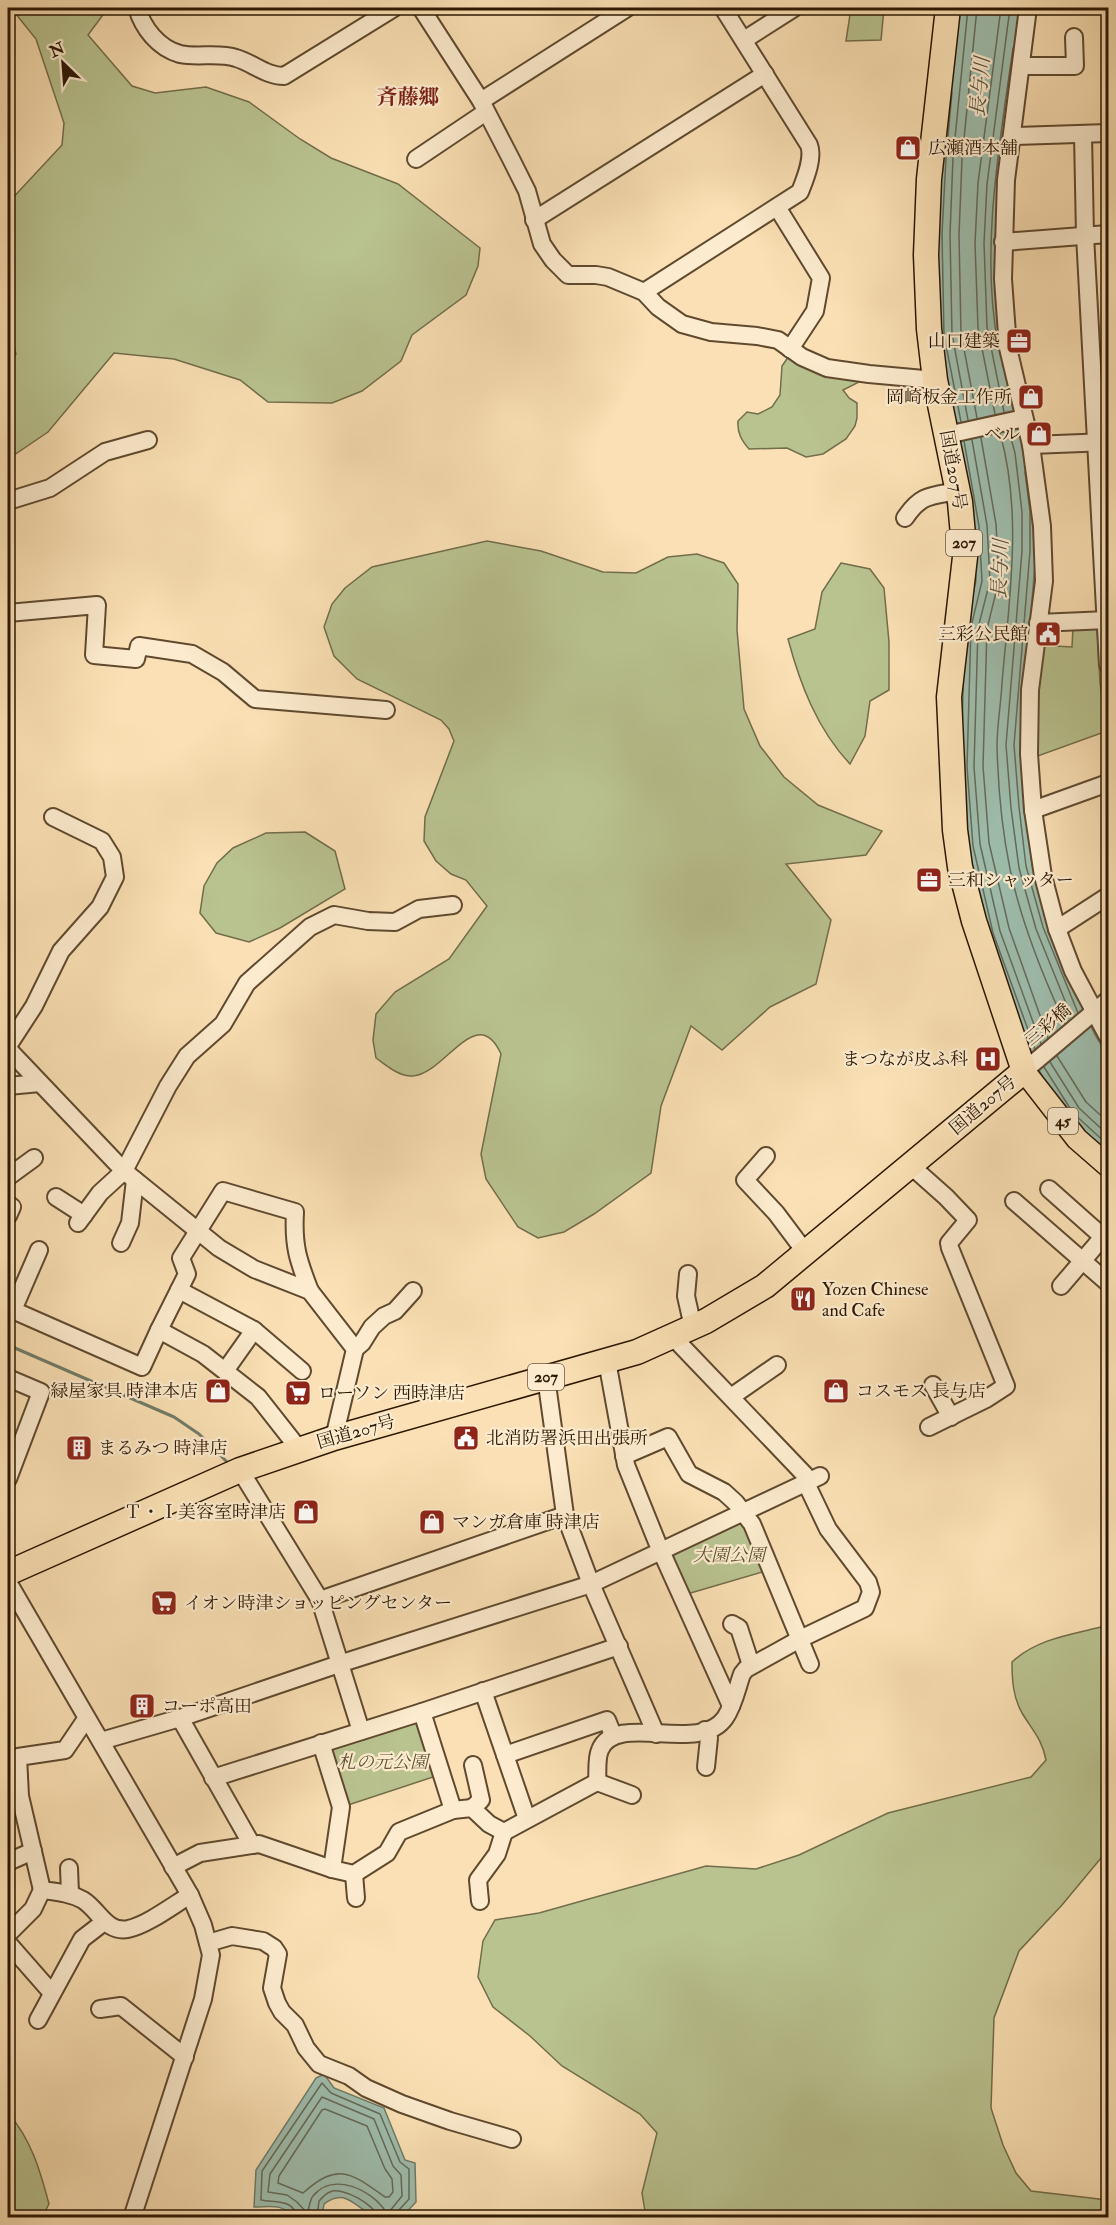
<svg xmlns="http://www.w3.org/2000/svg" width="1116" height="2225" font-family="'IM FELL Double Pica','Noto Serif JP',serif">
  <rect width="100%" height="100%" fill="#fae0b4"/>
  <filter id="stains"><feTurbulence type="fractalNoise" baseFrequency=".00333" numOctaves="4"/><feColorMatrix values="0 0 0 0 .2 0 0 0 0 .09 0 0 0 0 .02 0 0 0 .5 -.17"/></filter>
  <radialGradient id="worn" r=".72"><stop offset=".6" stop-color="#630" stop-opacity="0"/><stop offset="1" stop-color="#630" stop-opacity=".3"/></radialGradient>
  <g fill="#b9c390" stroke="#726d4a" stroke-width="1.5">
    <polygon points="11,8 108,8 88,35 132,86 155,93 206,87 249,102 300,139 331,158 398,184 480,248 478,266 466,295 412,335 401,361 362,391 332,403 268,402 240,380 174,359 114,353 48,432 8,459 8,364 16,354 8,323 8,203 62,145 64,123 36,39"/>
    <polygon points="851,8 884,8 881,40 846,41"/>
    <path d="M791,353L867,378L843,390L849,398L857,403V418L855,426L846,439L823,454L806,457L787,448L749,449C742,441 737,433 738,421L747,412L758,414L772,407L780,395L782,366Z"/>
    <path d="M487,541L541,551L603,572L636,573L668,557L697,554L724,563L738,584L737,630L744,709L760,746L784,777L818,805L882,831L866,855L786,864L831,920L816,984L770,1007L722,1050L691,1026L661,1106L651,1173L594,1214L564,1232L538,1238L518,1227L486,1179L481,1154L501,1054C477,1001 445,1074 413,1076C399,1077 386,1065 376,1058L373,1040L376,1014L395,992L449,959L487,906L466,880L451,874L436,861L424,841L425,817L454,741L449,729L441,720L357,679L334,656L324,627L332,604L345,588L372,567Z"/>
    <path d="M841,563L870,569L884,588L889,642V690L870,701L865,736L850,764C817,729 800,684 788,639L815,629L822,592Z"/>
    <polygon points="1097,626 1100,683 1107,731 1035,757 1039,645 1072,647 1073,627"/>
    <polygon points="305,832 335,851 345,889 280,928 249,942 216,933 200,913 204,886 217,863 233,848 266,833"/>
    <polygon points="737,1523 747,1526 766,1571 687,1594 672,1559 675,1553"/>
    <path d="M1108,1602V1853L1101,1858L1062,1905L1019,1951L994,2018L991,2108L1003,2145L1016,2173L1031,2191L1099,2199L1108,2202V2217H646L642,2193L657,2133L640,2114L562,2066L530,2036L493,2007L478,1977L483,1941L495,1920L539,1913L706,1866L756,1869L799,1855L888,1813L1031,1777L1046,1760C1042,1739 1033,1731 1022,1713C1013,1697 1012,1680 1012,1662C1037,1639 1069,1635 1101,1627Z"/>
    <polygon points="417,1719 436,1776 348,1805 330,1748"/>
    <path d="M8,2113C31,2139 40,2170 49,2204L42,2217H8Z"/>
  </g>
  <g fill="#9ebdad" stroke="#707b69" stroke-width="1.5">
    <polygon points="954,8 1024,8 998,243 1036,511 1036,552 1020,745 1025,807 1032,864 1049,925 1071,983 1095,1035 1108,1056 1108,1153 1069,1117 1042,1076 1026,1043 987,934 967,847 961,767 965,626 976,581 973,526 938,336 936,234"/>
    <path d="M324,2074L334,2088L384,2108L405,2160L415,2163L416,2202L402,2217C394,2217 381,2220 374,2216C354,2207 346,2187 324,2204L322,2217H292C284,2203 269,2207 254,2207L256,2170L316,2078Z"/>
  </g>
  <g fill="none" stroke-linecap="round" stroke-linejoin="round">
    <g stroke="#656a58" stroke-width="1.5">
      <polyline points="968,8 953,158 950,234 952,334 968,420"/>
      <polyline points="977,8 962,159 959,235 961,333 977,418"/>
      <polyline points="952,92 946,158 942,234 944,335 961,422"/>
      <path d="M998,344C980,250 1000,141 1013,48"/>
      <polyline points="1004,412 987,327 984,243 987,184 1010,8"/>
      <polyline points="995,414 978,328 975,243 978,183 1001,8"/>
      <polyline points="1009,431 1015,453 1022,512 1022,551 1006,745 1011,808 1019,868 1036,929 1072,1018"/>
      <path d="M1000,433C1023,515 1009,600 1002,683C1001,704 997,725 997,746C998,786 1002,830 1010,869C1021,922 1042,974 1065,1024"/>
      <polyline points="981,438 996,524 999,580 987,629 983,766 989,843 1009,928 1048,1038"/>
      <polyline points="972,440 987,525 990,581 978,628 974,767 980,844 1000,931 1041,1044"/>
      <polyline points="964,441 979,526 982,581 971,627 967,767 973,846 993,933 1035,1049"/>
      <polyline points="1025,472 1030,511 1030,551 1014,745 1019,807 1026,866 1043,927 1078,1013"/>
      <polyline points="1057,1056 1086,1102 1108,1122"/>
      <polyline points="1050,1062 1079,1108 1108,1135"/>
      <polyline points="1044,1067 1073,1113 1108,1145"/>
      <path d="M322,2097L374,2119L393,2166L401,2175L402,2196L389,2212H386C372,2190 333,2171 313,2196C309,2201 310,2208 307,2213L297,2202L287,2195L268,2192L270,2174Z"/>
      <path d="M325,2109L367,2126L385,2169L392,2179L393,2192L389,2197H385C350,2172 338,2162 303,2193L278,2183L279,2176L322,2110Z"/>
      <path d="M297,2218C294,2198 274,2203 261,2200L262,2171L322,2083L331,2093L380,2114L400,2162L409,2169V2199L398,2211L397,2218"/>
      <path d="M317,2218L319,2201C322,2198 326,2193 330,2192C342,2186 376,2205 378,2218"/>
    </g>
    <polyline stroke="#707b69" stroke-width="3" points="8,1345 174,1417 199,1434 228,1463"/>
    <defs>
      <g id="minor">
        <path d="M137,8C143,28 158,48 180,54C198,58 218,52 236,58C253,63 266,76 284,76L394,8"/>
        <polyline points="421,8 481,101 511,159 527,191 542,244 553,260 568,275 596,275 608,277 644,292 658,307 682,324 711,332 757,336 778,340 802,357 827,368 869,374 935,380"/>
        <polyline points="1028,8 1006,180 1003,279 1008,348 1031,445 1042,526 1044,581 1030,690 1029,754 1033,810 1043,876 1057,929 1073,971 1108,1037"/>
        <polyline points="744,40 794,8"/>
        <polyline points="1021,66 1075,66 1074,37"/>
        <polyline points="481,101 627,8"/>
        <polyline points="1083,135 1085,235 1108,665"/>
        <polyline points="1013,136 1108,133"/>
        <polyline points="416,159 486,112"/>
        <polyline points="777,207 821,278 815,311 790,349"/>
        <polyline points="534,220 765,74"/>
        <polyline points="1003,242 1108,234"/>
        <path d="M644,292L800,192C805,179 814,158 809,145L723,8"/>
        <polyline points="947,435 1024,418"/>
        <polyline points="1031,445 1108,442"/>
        <polyline points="8,501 50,488 105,452 148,440"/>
        <path d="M905,518C921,494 931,496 958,491"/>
        <polyline points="8,613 97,605 94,655 136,659 139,646 192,654 223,672 255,699 386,710"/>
        <polyline points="1038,623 1108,620"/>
        <polyline points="1033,810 1108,783"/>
        <polyline points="1057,929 1108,896"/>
        <polyline points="8,1046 34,1006 61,951 100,907 115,877 112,857 102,841 53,817"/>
        <polyline points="8,1049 124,1171 219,1248 254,1269 310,1291 355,1349 334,1438"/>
        <polyline points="1024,1071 1108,1000"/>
        <polyline points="8,1086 40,1083"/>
        <polyline points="766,1156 745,1180 776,1213 806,1253"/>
        <polyline points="910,1165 946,1197 968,1220 949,1243 950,1248 1006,1386 986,1399 929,1427"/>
        <polyline points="8,1177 34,1158"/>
        <polyline points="1049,1189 1103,1237"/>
        <polyline points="56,1197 84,1215"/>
        <polyline points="1014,1201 1108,1283"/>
        <polyline points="8,1204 12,1207 8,1216"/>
        <polyline points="78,1223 100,1193 124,1171 168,1086 187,1056 223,1024 247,983 310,927 334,915 368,921 395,922 419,909 453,905"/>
        <polyline points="121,1243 130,1223 135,1180"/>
        <polyline points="688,1274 686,1296 693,1327"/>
        <polyline points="1061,1286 1108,1231"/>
        <polyline points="179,1290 254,1330 225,1371"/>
        <polyline points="8,1308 142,1367 159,1330 203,1354 258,1397 299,1449"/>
        <polyline points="13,1310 39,1250"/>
        <path d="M159,1330L187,1274L181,1258L223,1191L295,1212C293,1246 298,1260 310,1291"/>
        <polyline points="254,1330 302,1371"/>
        <polyline points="355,1349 362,1343 372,1327 384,1316 395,1311 413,1291"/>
        <polyline points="607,1361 626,1465 657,1542 731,1706"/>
        <polyline points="546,1377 565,1515 591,1584 656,1734"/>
        <polyline points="8,1378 41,1392 8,1479"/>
        <polyline points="933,1385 951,1417"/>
        <polyline points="731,1397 777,1365"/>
        <polyline points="624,1456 668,1437 689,1474 724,1492 736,1503 752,1524 810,1664"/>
        <polyline points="240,1470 320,1600 361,1731"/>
        <polyline points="8,1582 190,1895 203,1925 211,1955 203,1999 132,2218"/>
        <polyline points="320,1600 565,1515"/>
        <polyline points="732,1624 739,1628 751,1665"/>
        <polyline points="483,1691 527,1819"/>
        <polyline points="422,1712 453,1810"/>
        <polyline points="180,1718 252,1845"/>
        <path d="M86,1719L65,1750L18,1757L20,1796L42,1890C57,1892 70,1893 83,1900C99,1910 106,1933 128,1929C147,1925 172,1906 190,1895"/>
        <polyline points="705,1730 709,1738 706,1767"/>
        <polyline points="101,1741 180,1718 339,1664 591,1584 820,1476"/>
        <polyline points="321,1743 341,1807 332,1869"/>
        <polyline points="505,1755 607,1720 613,1735"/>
        <polyline points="213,1778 422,1712 619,1646"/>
        <polyline points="597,1782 632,1795"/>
        <polyline points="472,1808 481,1800 473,1765"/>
        <polyline points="8,1862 33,1851"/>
        <path d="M173,1867L200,1853L259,1844L332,1869L354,1874L387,1853L399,1832L453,1810L472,1808L489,1824L504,1832L597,1782C598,1772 596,1759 600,1750C616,1711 699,1755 725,1718C734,1705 737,1688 742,1674L746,1669L800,1639L865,1608L871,1592L868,1582L828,1529L806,1483L805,1475L673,1337"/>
        <polyline points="69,1868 70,1894"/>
        <polyline points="354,1874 356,1898"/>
        <polyline points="480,1901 478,1880 497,1854 504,1832"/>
        <polyline points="8,1934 33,1909 42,1890"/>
        <polyline points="8,1943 51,1992"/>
        <polyline points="208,1943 232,1936 263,1941 274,1948 278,1954 272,1988 277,2003 282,2012 295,2025 306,2048 319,2064 349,2076 366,2088 402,2104 450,2121 512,2139"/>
        <polyline points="100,2009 121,2006 185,2057"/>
        <polyline points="38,2020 82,1939 104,1922"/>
      </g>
      <polyline id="major" points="1024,1071 1077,1139 1108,1166"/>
      <polyline id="highway" points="8,1573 240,1470 334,1438 637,1352 706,1321 765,1286 1024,1071 974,921 960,867 955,830 949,697 965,557 960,502 935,380 929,329 926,255 929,179 948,8"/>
    </defs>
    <use href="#minor" stroke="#60492f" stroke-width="20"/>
    <use href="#major" stroke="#2c1703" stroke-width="24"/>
    <use href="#highway" stroke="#2c1703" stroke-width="27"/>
    <use href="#minor" stroke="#fcebce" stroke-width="16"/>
    <use href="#major" stroke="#fae0b4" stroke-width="21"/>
    <use href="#highway" stroke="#fae0b4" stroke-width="24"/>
  </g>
  <defs>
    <symbol id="shop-square" viewBox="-11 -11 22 22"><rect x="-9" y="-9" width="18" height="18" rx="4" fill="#8f2418" stroke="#fcebce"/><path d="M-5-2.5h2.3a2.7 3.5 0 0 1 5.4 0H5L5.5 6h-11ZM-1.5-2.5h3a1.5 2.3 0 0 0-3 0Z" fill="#fff"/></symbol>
    <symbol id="office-square" viewBox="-11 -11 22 22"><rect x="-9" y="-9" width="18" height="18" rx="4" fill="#8f2418" stroke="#fcebce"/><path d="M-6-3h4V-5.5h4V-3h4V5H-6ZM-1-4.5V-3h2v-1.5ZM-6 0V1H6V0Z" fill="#fff"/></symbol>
    <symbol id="civic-square" viewBox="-11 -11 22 22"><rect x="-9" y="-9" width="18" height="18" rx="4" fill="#8f2418" stroke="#fcebce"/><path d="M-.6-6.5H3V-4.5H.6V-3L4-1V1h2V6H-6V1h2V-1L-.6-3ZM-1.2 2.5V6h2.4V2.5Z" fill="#fff"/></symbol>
    <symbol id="hospital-square" viewBox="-11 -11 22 22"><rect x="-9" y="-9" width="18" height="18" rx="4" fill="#8f2418" stroke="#fcebce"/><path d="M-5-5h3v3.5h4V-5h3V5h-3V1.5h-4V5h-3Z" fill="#fff"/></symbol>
    <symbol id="restaurant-square" viewBox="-11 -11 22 22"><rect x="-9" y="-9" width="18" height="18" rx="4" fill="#8f2418" stroke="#fcebce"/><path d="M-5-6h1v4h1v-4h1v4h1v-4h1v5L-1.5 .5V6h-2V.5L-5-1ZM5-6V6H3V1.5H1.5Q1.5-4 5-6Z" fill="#fff"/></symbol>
    <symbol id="supermarket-square" viewBox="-11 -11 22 22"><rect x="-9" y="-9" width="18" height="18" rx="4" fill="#8f2418" stroke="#fcebce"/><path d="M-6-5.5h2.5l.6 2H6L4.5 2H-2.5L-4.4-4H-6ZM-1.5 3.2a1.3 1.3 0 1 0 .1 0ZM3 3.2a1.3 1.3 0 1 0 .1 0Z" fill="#fff"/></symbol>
    <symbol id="building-square" viewBox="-11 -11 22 22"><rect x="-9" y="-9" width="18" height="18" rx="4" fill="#8f2418" stroke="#fcebce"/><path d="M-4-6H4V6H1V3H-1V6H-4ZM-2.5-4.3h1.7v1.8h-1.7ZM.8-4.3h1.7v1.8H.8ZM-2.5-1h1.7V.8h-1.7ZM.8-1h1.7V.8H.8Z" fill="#fff"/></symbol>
  </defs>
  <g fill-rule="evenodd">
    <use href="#shop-square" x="893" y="133" width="30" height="30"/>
    <use href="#office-square" x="1004" y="326" width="30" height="30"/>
    <use href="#shop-square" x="1016" y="382" width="30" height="30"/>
    <use href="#shop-square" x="1024" y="419" width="30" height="30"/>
    <use href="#civic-square" x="1033" y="619" width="30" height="30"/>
    <use href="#office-square" x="914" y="865" width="30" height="30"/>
    <use href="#hospital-square" x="973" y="1044" width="30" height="30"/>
    <use href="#restaurant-square" x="788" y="1284" width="30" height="30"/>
    <use href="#shop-square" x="203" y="1376" width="30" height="30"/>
    <use href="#shop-square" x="821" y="1376" width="30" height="30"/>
    <use href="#supermarket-square" x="283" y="1378" width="30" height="30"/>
    <use href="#civic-square" x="451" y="1423" width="30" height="30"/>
    <use href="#building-square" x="64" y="1433" width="30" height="30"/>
    <use href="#shop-square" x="291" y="1497" width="30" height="30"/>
    <use href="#shop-square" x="417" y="1507" width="30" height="30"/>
    <use href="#supermarket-square" x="149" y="1588" width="30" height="30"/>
    <use href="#building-square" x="127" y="1691" width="30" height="30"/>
  </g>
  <g text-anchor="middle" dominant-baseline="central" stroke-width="4.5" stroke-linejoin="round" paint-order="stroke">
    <g fill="#fcebce" stroke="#6a5740" stroke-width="1.5">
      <rect x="946" y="530" width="36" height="26" rx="4.5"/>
      <rect x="1048" y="1108" width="30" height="26" rx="4.5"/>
      <rect x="528" y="1364" width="36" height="26" rx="4.5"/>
    </g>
    <g font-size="16" font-weight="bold" fill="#2c1703">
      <text x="964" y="543">207</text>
      <text x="1063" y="1121">45</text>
      <text x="546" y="1377">207</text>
    </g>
    <g font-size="18" fill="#2c1703" stroke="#fcebce" text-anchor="start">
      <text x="928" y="148">広瀬酒本舗</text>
      <text x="1000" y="341" text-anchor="end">山口建築</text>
      <text x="1012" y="397" text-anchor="end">岡崎板金工作所</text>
      <text x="1020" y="434" text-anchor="end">ベル</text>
      <text x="1028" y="634" text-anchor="end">三彩公民館</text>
      <text x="948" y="880">三和シャッター</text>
      <text x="968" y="1059" text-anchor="end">まつなが皮ふ科</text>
      <text x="822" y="1289">Yozen Chinese<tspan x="822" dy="21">and Cafe</tspan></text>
      <text x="198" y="1391" text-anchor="end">緑屋家具 時津本店</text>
      <text x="856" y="1391">コスモス 長与店</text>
      <text x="318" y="1393">ローソン 西時津店</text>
      <text x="486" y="1438">北消防署浜田出張所</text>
      <text x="98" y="1448">まるみつ 時津店</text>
      <text x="286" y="1512" text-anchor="end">Ｔ・Ｉ美容室時津店</text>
      <text x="452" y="1522">マンガ倉庫 時津店</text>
      <text x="184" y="1603">イオン時津ショッピングセンター</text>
      <text x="162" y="1706">コーポ高田</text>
    </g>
    <g font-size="18" fill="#2c1703" stroke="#fcebce">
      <text transform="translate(953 470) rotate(80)">国道207号</text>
      <text transform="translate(1048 1025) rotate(-40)">三彩橋</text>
      <text transform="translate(983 1105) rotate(-40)">国道207号</text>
      <text transform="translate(356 1432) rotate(-16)">国道207号</text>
    </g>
    <g font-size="18" font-style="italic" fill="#5d5334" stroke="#fcebce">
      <text x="729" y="1555">大園公園</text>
      <text x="383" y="1762">札の元公園</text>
    </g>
    <g font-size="20" font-style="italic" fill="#54513e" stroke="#fcebce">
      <text transform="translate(980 87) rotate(-85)">長与川</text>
      <text transform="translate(1000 569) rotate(-88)">長与川</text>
    </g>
    <g font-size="21" font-weight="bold" fill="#7a1f14" stroke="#fcebce">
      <text x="408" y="97">斉藤郷</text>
    </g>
  </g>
  <rect width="1116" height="2225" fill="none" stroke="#fae0b4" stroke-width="30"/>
  <rect x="9" y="9" width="1098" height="2207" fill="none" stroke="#2c1703" stroke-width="3"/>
  <rect x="15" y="15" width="1086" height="2195" fill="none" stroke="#2c1703" stroke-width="1.5"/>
  <g transform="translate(63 63) rotate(335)" stroke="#fcebce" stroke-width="4.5" paint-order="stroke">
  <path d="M0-4.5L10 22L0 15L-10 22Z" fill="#2c1703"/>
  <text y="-9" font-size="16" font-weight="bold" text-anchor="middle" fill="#2c1703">N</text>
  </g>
  <rect width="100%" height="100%" filter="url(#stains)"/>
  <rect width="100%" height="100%" fill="url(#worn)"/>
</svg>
